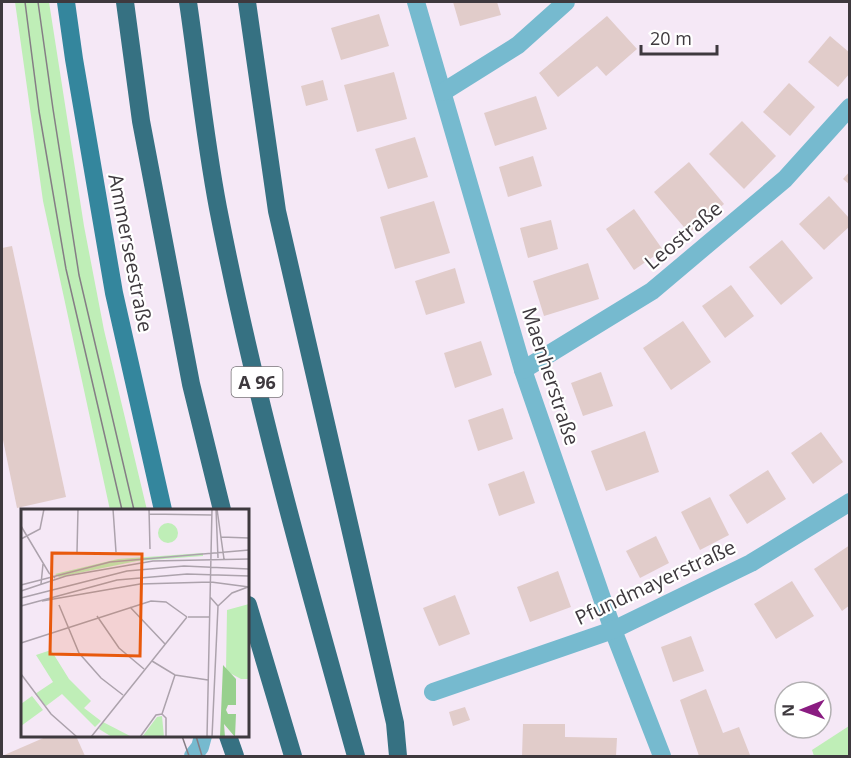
<svg xmlns="http://www.w3.org/2000/svg" width="851" height="758" font-family="'Open Sans',sans-serif">
  <rect width="100%" height="100%" fill="#f5e8f6"/>
  <g fill="#bfeeb7">
    <polygon points="15,2 49,2 84,226 104,330 147,510 110,510 43,201"/>
    <polygon points="849,726 849,756 814,756 812,750"/>
  </g>
  <g fill="#e1ccca">
    <polygon points="453,2 497,2 501,15 460,26"/>
    <polygon points="379,14 389,46 341,60 331,28"/>
    <polygon points="607,16 637,49 606,76 597,66 558,97 539,73"/>
    <polygon points="830,36 850,53 850,73 838,87 808,62"/>
    <polygon points="394,72 407,119 357,132 344,85"/>
    <polygon points="323,80 328,100 306,106 301,86"/>
    <polygon points="789,83 815,107 790,136 763,112"/>
    <polygon points="536,96 547,129 495,146 484,113"/>
    <polygon points="742,121 776,156 744,189 709,154"/>
    <polygon points="415,137 428,177 388,189 375,149"/>
    <polygon points="533,156 542,186 508,197 499,167"/>
    <polygon points="689,162 724,204 689,233 654,192"/>
    <polygon points="850,171 850,185 843,179"/>
    <polygon points="829,196 850,219 850,226 824,250 799,224"/>
    <polygon points="434,201 450,253 395,269 380,217"/>
    <polygon points="634,209 663,250 634,270 606,229"/>
    <polygon points="551,220 558,249 528,258 520,228"/>
    <polygon points="782,240 813,278 781,305 749,267"/>
    <polygon points="12,246 66,497 17,508 2,435 2,248"/>
    <polygon points="588,263 599,299 544,316 533,281"/>
    <polygon points="455,268 465,303 426,315 415,281"/>
    <polygon points="731,285 754,316 725,338 702,306"/>
    <polygon points="683,321 711,362 671,390 643,348"/>
    <polygon points="481,341 492,375 455,388 444,353"/>
    <polygon points="601,372 613,406 583,416 571,383"/>
    <polygon points="503,408 513,439 478,451 468,420"/>
    <polygon points="645,431 659,472 606,491 591,451"/>
    <polygon points="821,432 843,462 813,484 791,453"/>
    <polygon points="768,470 786,499 747,524 729,495"/>
    <polygon points="524,471 535,503 499,516 488,484"/>
    <polygon points="710,497 729,535 700,550 681,512"/>
    <polygon points="656,536 669,563 640,578 626,551"/>
    <polygon points="850,545 850,605 842,611 814,569"/>
    <polygon points="558,571 571,607 530,622 517,587"/>
    <polygon points="792,581 814,616 776,639 754,604"/>
    <polygon points="455,595 470,634 439,646 423,608"/>
    <polygon points="691,636 704,671 673,682 661,647"/>
    <polygon points="706,689 723,733 739,727 750,755 699,756 680,700"/>
    <polygon points="465,707 470,720 453,726 449,712"/>
    <polygon points="523,724 565,724 565,737 617,738 616,756 522,756"/>
    <polygon points="48,736 76,736 85,756 2,756"/>
  </g>
  <g fill="none" stroke-linecap="round" stroke-linejoin="round">
    <g stroke="#76bacf" stroke-width="18">
      <polyline points="416,2 523,370 613,630 662,756"/>
      <polyline points="443,92 518,45 566,2"/>
      <polyline points="523,370 652,291 785,179 850,107"/>
      <polyline points="433,692 613,630 751,563 850,502"/>
      <polyline points="193,756 200,747 203,736"/>
    </g>
    <polyline stroke="#34869d" stroke-width="18" points="66,2 74,59 114,293 163,510"/>
    <g stroke="#367182" stroke-width="18">
      <polyline points="125,2 141,121 191,384 222,510"/>
      <path d="M188,2C198,70 205,140 218,208C254,393 305,575 356,756"/>
      <polyline points="247,2 277,211 395,723 398,756"/>
      <polyline points="248,605 293,756"/>
      <polyline points="228,736 235,756"/>
    </g>
    <g stroke="#857d85" stroke-width="1.5">
      <polyline points="25,2 39,111 66,269 122,510"/>
      <polyline points="38,2 53,109 79,275 134,510"/>
      <polyline points="182,736 189,756"/>
      <polyline points="196,736 202,756"/>
    </g>
  </g>
  <g text-anchor="middle" dominant-baseline="central" stroke-width="4.5" stroke-linejoin="round" paint-order="stroke">
    <rect fill="#fff" stroke="#787478" stroke-width="1.5" x="231.5" y="367" width="51" height="30" rx="4.5"/>
    <g font-size="18" font-weight="bold" fill="#3e393e">
      <text x="257" y="382">A 96</text>
    </g>
    <g font-size="20" fill="#3e393e" stroke="#fff">
      <text transform="translate(683 235) rotate(-40)">Leostraße</text>
      <text transform="translate(131 253) rotate(79)">Ammerseestraße</text>
      <text transform="translate(551 376) rotate(72)">Maenherstraße</text>
      <text transform="translate(655 582) rotate(-25)">Pfundmayerstraße</text>
    </g>
  </g>
  <g transform="translate(21 509)">
    <rect width="228" height="228" fill="#f5e8f6"/>
    <path d="M137 24a10 10 0 1 1 20 0a10 10 0 1 1-20 0ZM182,44V47L116,52L38,68L34,65L97,50ZM228,95V170H220L205,162L206,101ZM30,141L48,170L70,192L63,199L80,212L74,218L41,185L25,197L14,185L32,173L15,146ZM11,187L22,201L0,217V195ZM141,207L143,228H121L136,208ZM82,213L111,228H91L78,220Z" fill="#bfeeb7"/>
    <path d="M202,156L215,170V196H207L205,201L207,205H215L214,228L203,215L204,228H199Z" fill="#98d08e"/>
    <path fill="none" stroke="#aca2ac" stroke-width="1.5" d="M92,0L95,43M128,0L129,40M195,0L197,49M196,0L203,50M128,5L191,6M0,17L28,64L34,69M200,28L228,29M0,30L19,20L23,0M56,43L57,0M45,67L132,52L228,50M190,73L228,78M20,75L22,55M0,76L89,53L228,41M0,82L45,67M189,88L197,97L191,228M0,89L106,62L163,57L228,60M21,92L119,75L190,73M38,96L58,144L80,169L102,186M0,97L96,71L166,65L228,67M197,97L211,84L227,78M109,98L144,135M76,107L98,139L123,160M167,108H189M0,134L130,92L145,93L166,108M131,152L154,166L187,171M0,165L30,205L56,228M141,205L154,166M141,205L145,209V228M70,228L166,108M119,228L135,206L141,205M186,228L191,0"/>
    <path fill="#e8590c" fill-opacity="0.15" stroke="#e8590c" stroke-width="3" d="M31,44L121,45L119,147L29,145Z"/>
    <rect width="228" height="228" fill="none" stroke="#3e393e" stroke-width="3"/>
  </g>
  <rect width="851" height="758" fill="none" stroke="#3e393e" stroke-width="6"/>
  <g transform="translate(803 710) rotate(269)"><circle r="28" fill="#ffffff" stroke="#b2b0b2" stroke-width="1.5"/>
  <path d="M0-4.5L10 22L0 15L-10 22Z" fill="#8a1c81"/>
  <text y="-9" font-size="16" font-weight="bold" text-anchor="middle" fill="#3e393e">N</text>
  </g>
  <path d="M641 45v9h76v-9" fill="none" stroke="#3e393e" stroke-width="3"/>
  <text x="650" y="45" font-size="18" fill="#3e393e" stroke="#ffffff" stroke-width="4.5" paint-order="stroke">20 m</text>
</svg>
